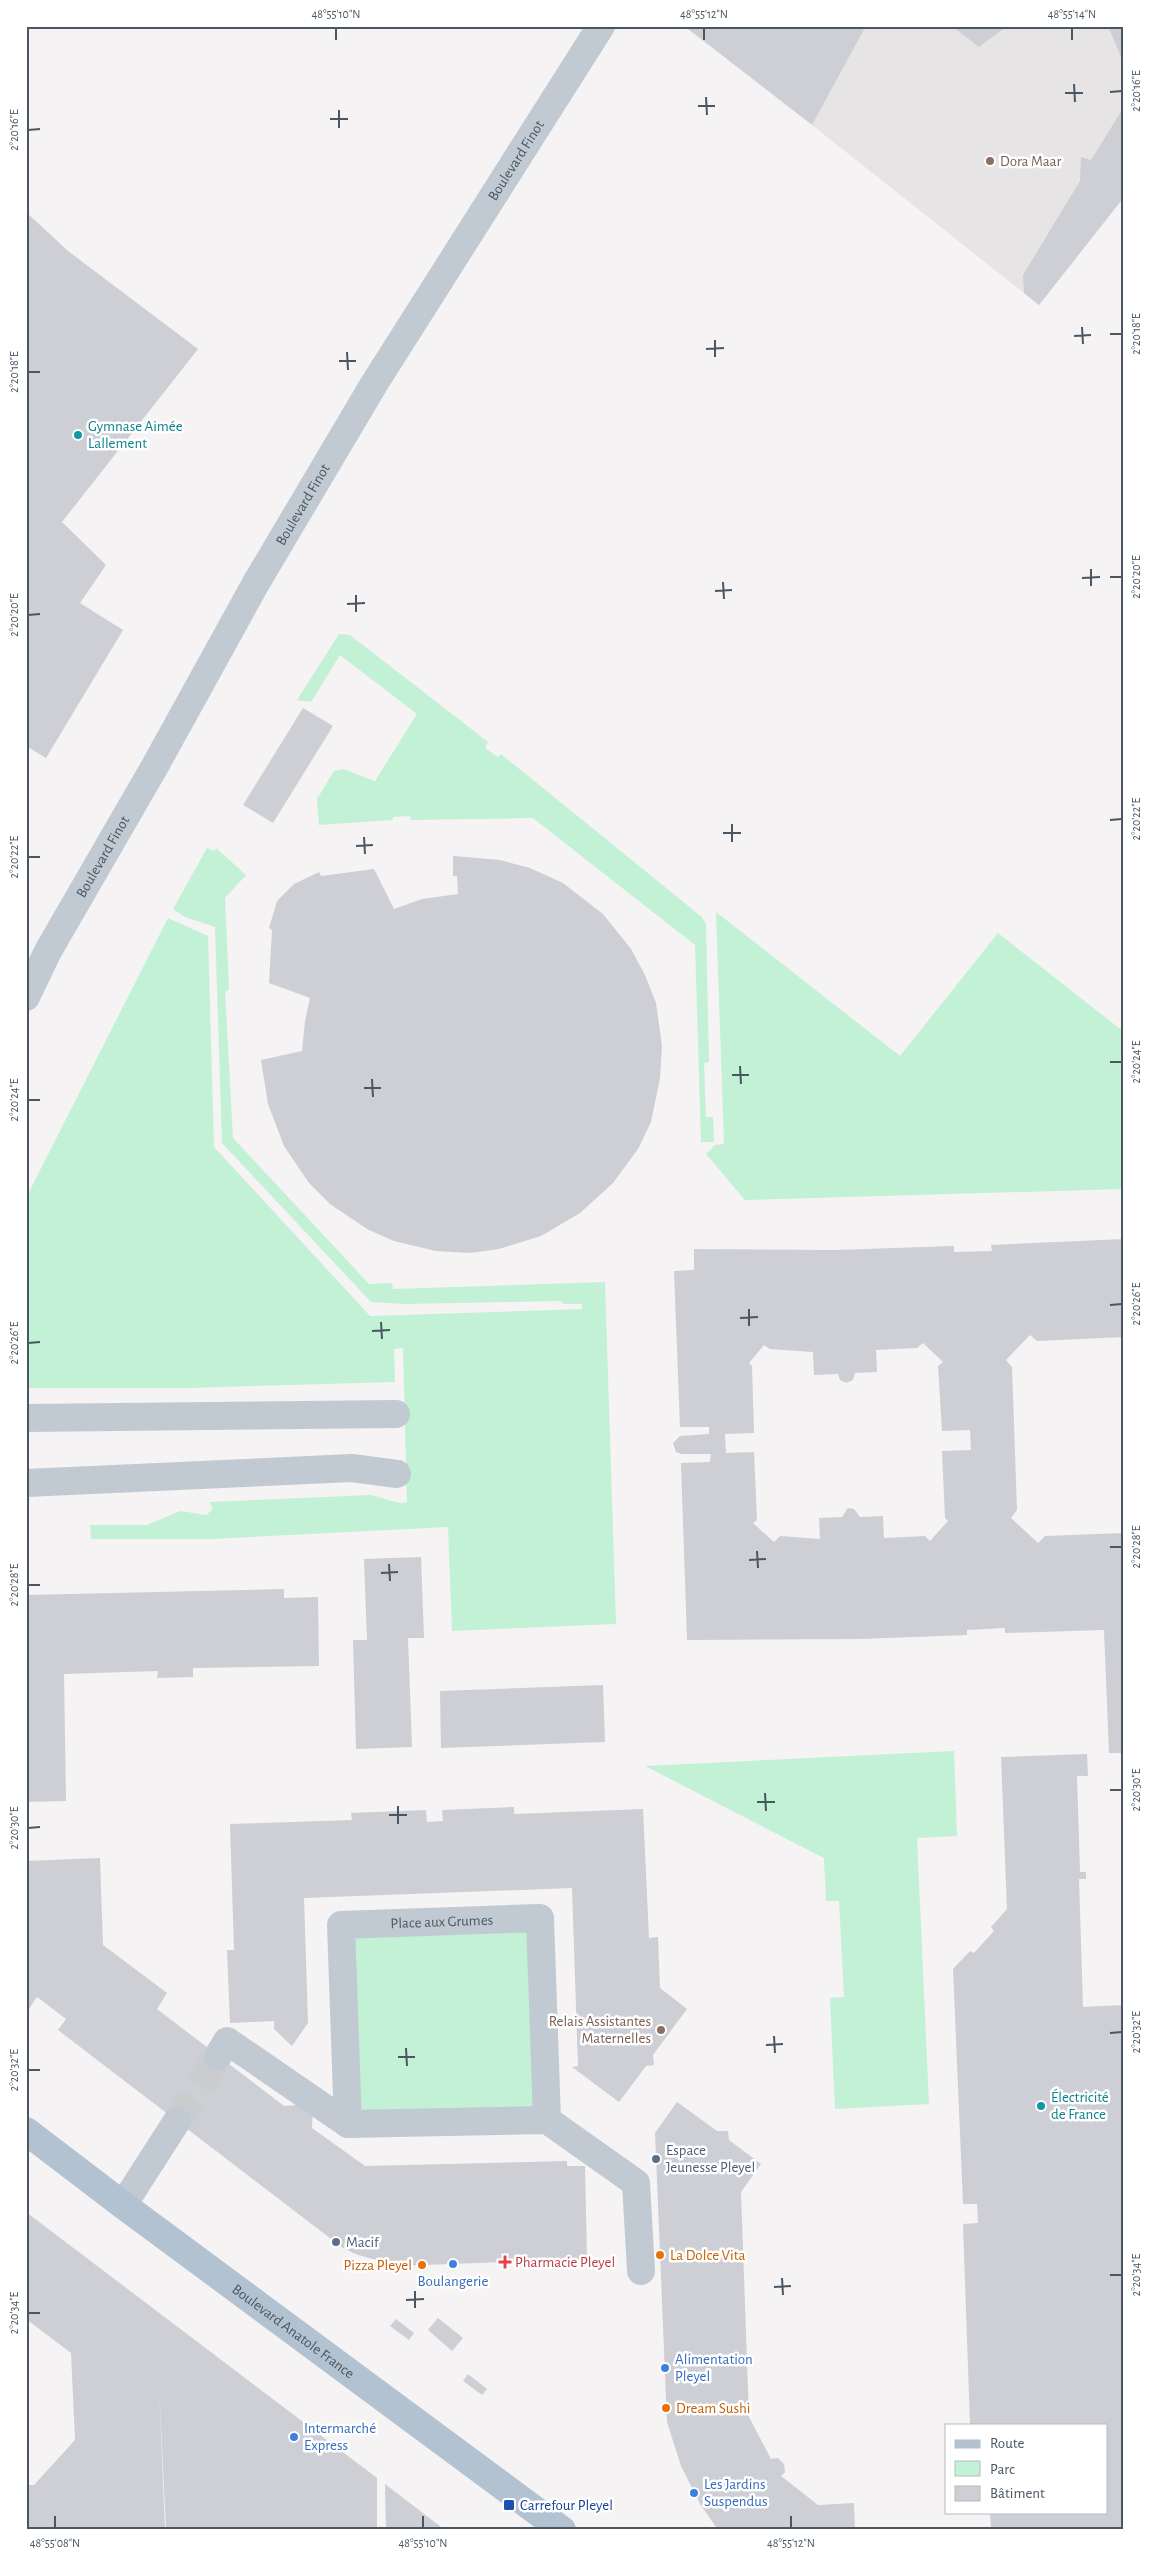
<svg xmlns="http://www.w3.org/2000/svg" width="1150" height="2556" font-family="'Alegreya Sans',sans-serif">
  <rect width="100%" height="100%" fill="#f5f3f3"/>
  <polygon fill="#e6e4e5" points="866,26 1124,26 1124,197 1039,305 812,125"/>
  <g fill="#c3f1d5">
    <polygon points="339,634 350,635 488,742 485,748 498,757 501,754 702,917 706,924 709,1062 704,1063 706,1117 713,1117 714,1142 701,1142 695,945 533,818 411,820 410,816 393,817 393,820 319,825 317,799 334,771 343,769 375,781 417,714 340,655 311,702 297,700"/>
    <polygon points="207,848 214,851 216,848 246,875 225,898 229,989 225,992 233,1138 369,1284 392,1283 393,1289 605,1282 616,1624 452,1631 448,1527 210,1539 91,1539 90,1525 147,1525 180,1511 207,1515 213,1508 209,1502 371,1495 399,1503 407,1502 403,1348 394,1349 395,1382 188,1388 26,1388 26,1198 168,918 208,936 214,1147 370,1316 582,1309 582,1304 564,1304 561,1301 403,1304 371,1302 222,1143 215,927 185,917 173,909"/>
    <polygon points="716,912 900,1056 998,933 1124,1032 1124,1189 745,1200 706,1154 715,1145 724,1144"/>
    <polygon points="954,1751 957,1836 917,1838 929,2104 835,2109 830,1998 844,1997 839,1901 826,1901 824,1858 645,1766"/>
    <polygon points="540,1918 547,2120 348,2124 341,1925"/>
  </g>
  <g fill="#cdcfd5" fill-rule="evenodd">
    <polygon points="689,26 866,26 812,125 688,29"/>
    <polygon points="952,26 1007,26 979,47"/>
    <polygon points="1108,26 1124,26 1124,64"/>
    <polygon points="1124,107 1124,197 1039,305 1024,293 1023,275 1080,181 1081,157 1091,160"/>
    <polygon points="26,212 68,251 198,349 62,522 106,565 80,603 123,630 46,758 26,746"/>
    <polygon points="303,708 333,726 273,823 243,805"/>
    <polygon points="453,856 500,860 530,868 563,883 603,914 631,949 645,975 656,1003 662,1046 660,1078 651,1122 638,1149 613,1183 580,1213 541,1236 499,1249 470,1253 436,1251 394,1241 367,1229 330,1204 309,1183 284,1146 268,1104 261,1060 302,1051 305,1021 310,998 269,983 272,930 269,928 277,901 294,884 319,872 321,876 374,869 394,909 422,899 458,894 457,876 453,876"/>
    <path d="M1124,1239V1337L1037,1341L1030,1335L1006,1360L1012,1367L1017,1510L1011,1518L1038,1543L1045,1536L1124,1533V1753H1109L1104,1630L1005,1633V1628L967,1630V1635L861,1639L687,1640L681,1463L710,1462L711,1454H681L676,1452L673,1443L680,1436L709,1434V1427H680L674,1271L694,1270V1249L835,1250L954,1246V1252L992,1251L991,1245ZM923,1343L943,1362L938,1366L942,1431L970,1430L971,1450L942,1451L945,1518L948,1521L930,1541L925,1536L884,1538L883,1516L860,1517L854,1509L848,1508L842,1517L819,1518L820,1539L780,1536L774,1542L753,1523L757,1520L754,1452L726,1453L725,1434L754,1433L752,1366L749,1363L764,1345L770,1349L813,1352L814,1375L838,1374L840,1380L846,1383L853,1380L855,1373L877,1372L876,1350L917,1348Z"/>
    <polygon points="421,1557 424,1638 408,1638 412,1747 356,1749 353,1640 367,1640 364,1559"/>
    <polygon points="284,1589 284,1598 318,1597 319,1666 193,1668 193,1677 157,1678 158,1671 64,1674 66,1801 26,1802 26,1595"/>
    <polygon points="603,1685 605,1742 441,1748 440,1691"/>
    <polygon points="1087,1754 1088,1776 1077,1776 1080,1872 1086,1872 1086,1879 1079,1879 1083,2007 1124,2005 1124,2530 975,2530 991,2527 990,2512 1106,2512 1106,2425 970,2425 963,2224 978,2223 977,2204 963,2204 953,1969 970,1951 974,1953 994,1931 991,1927 1007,1909 1001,1757"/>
    <polygon points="514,1807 514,1814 643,1809 649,1938 658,1937 660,1988 687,2009 653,2055 654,2065 646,2066 619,2102 572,2067 578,2066 572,1888 304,1898 308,2023 292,2046 274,2029 274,2021 230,2023 227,1950 234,1950 230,1824 352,1820 351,1813 426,1810 427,1822 443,1821 442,1810"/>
    <polygon points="100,1858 103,1945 167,1993 157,2009 284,2106 313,2104 312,2128 365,2166 567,2161 567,2166 585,2166 587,2259 399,2266 358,2255 343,2248 58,2030 66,2019 37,1997 29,2009 26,2007 26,1861"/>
    <polygon points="677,2102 717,2131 728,2131 729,2140 761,2164 741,2192 749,2417 771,2459 778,2458 784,2464 785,2472 781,2476 818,2505 854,2503 855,2530 718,2530 700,2504 681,2466 667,2422 655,2133"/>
    <polygon points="26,2212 377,2478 377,2530 166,2530 159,2385 165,2530 26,2530 26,2485 34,2485 75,2440 71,2353 26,2319"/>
    <polygon points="438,2318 463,2338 452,2351 428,2330"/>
    <polygon points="396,2319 414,2333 409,2340 390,2326"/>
    <polygon points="468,2374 487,2389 482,2395 463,2381"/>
    <polygon points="385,2484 445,2530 386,2530"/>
  </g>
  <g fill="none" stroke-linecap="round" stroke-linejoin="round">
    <polyline stroke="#caccce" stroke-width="28" stroke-dasharray="28 14" stroke-linecap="butt" points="177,2121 218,2056"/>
    <g stroke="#c1cad2" stroke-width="28">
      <path id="s1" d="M26,997L48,951L155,766L256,583L374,384L601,26"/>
      <polyline points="26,1418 396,1414"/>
      <polyline points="26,1483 352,1468 397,1474"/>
      <polyline points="218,2056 227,2041 348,2124 547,2120 636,2183 641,2271"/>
      <path id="s2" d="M348,2124L341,1925L540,1918L547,2120"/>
      <polyline points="123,2205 177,2121"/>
    </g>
    <path stroke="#b3c2d1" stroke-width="28" id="s3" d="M26,2131L123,2205L562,2530"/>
  </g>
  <path fill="none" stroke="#4a5661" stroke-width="2" d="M336,28V40M704,28V40M1072,28V40M1074,84L1075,102M1110,92L1122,91M1065,93H1083M706,97L707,115M698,106H715M339,110V128M330,119H348M28,130L40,129M1082,327L1083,344M1110,334H1122M1074,336L1091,335M715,340V357M706,349L724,348M347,352L348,370M339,361H356M28,372H40M1091,569V586M1110,577H1122M1082,578L1100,577M723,582L724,599M715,591L732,590M356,595V612M347,604L365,603M28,615L40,614M1110,820L1122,819M732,824V842M723,833H741M364,837L365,854M356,846L373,845M28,857H40M1110,1062H1122M740,1066L741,1084M732,1075H749M372,1079L373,1097M364,1088H381M28,1100H40M1110,1305L1122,1304M749,1309V1326M740,1318L758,1317M381,1322L382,1339M372,1331L390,1330M28,1343L40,1342M1110,1547H1122M757,1551L758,1568M749,1560L766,1559M389,1564L390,1581M381,1573L398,1572M28,1585H40M1110,1790H1122M765,1793L766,1811M757,1802H775M398,1806V1824M389,1815H407M28,1828L40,1827M1110,2033L1122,2032M774,2036L775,2053M766,2045L783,2044M406,2048L407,2066M398,2057H415M28,2070H40M1110,2275H1122M782,2278L783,2295M774,2287L791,2286M415,2291V2308M406,2300L424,2299M28,2313H40M55,2516V2528M423,2516V2528M791,2516V2528"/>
  <g fill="#8d6e63" stroke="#fff" stroke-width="2">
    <circle cx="990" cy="161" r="5"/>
    <circle cx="661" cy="2030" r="5"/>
  </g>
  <g fill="#0f9aa8" stroke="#fff" stroke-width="2">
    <circle cx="78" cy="435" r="5"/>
    <circle cx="1041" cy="2106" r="5"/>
  </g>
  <g fill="#5c6f8a" stroke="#fff" stroke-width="2">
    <circle cx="656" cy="2159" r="5"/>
    <circle cx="336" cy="2242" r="5"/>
  </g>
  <g fill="#e8710a" stroke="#fff" stroke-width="2">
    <circle cx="660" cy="2255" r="5"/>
    <circle cx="422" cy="2265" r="5"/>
    <circle cx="666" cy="2408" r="5"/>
  </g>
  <path fill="#e0444e" stroke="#fff" stroke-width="2" d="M502.5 2254.5h5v5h5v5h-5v5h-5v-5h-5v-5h5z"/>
  <g fill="#3f7fe0" stroke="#fff" stroke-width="2">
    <circle cx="453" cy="2264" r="5"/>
    <circle cx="665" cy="2368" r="5"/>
    <circle cx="294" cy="2437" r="5"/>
    <circle cx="694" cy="2493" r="5"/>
  </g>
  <rect fill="#1a4fb4" stroke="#fff" stroke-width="2" x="503" y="2499" width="12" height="12" rx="2.5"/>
  <g text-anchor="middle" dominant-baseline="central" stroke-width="5" stroke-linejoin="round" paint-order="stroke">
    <g font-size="15" fill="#4a5661" stroke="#fff">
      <text stroke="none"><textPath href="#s1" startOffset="970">Boulevard Finot</textPath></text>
      <text stroke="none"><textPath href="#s1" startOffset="565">Boulevard Finot</textPath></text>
      <text stroke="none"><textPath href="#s1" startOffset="160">Boulevard Finot</textPath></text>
      <text stroke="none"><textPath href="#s2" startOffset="300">Place aux Grumes</textPath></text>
      <text stroke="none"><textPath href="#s3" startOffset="334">Boulevard Anatole France</textPath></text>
    </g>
    <g font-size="15" fill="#785e54" stroke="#fff" text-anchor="start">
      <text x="1000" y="161">Dora Maar</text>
      <text x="651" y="2021" text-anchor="end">Relais Assistantes<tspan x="651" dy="17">Maternelles</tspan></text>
    </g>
    <g font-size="15" fill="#0d838f" stroke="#fff" text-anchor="start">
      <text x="88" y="426">Gymnase Aimée<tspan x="88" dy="17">Lallement</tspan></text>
      <text x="1051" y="2097">Électricité<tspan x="1051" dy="17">de France</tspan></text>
    </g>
    <g font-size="15" fill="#4e5e75" stroke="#fff" text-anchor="start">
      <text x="666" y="2150">Espace<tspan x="666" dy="17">Jeunesse Pleyel</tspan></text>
      <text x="346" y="2242">Macif</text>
    </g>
    <g font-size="15" fill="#c56008" stroke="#fff" text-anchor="start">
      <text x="670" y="2255">La Dolce Vita</text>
      <text x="412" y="2265" text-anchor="end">Pizza Pleyel</text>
      <text x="676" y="2408">Dream Sushi</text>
    </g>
    <g font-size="15" fill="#be3a42" stroke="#fff" text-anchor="start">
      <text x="515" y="2262">Pharmacie Pleyel</text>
    </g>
    <g font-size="15" fill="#366cbe" stroke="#fff" text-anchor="start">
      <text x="453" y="2281" text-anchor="middle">Boulangerie</text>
      <text x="675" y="2359">Alimentation<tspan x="675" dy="17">Pleyel</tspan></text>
      <text x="304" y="2428">Intermarché<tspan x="304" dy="17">Express</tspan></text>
      <text x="704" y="2484">Les Jardins<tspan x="704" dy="17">Suspendus</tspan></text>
    </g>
    <g font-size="15" fill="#164399" stroke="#fff" text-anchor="start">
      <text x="520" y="2505">Carrefour Pleyel</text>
    </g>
  </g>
  <rect width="1150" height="2556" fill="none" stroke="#ffffff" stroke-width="55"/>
  <rect x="945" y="2424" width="162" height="90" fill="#ffffff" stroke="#b7bbc0"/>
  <rect x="955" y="2440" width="25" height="8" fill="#b3c2d1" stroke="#b7bbc0"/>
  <text x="990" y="2448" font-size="15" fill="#4a5661">Route</text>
  <rect x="955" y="2461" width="25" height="15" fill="#c3f1d5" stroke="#b7bbc0"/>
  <text x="990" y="2474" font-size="15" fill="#4a5661">Parc</text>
  <rect x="955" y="2486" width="25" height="15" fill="#cdcfd5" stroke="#b7bbc0"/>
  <text x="990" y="2498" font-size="15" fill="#4a5661">Bâtiment</text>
  <rect x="28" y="28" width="1094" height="2500" fill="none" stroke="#4a5661" stroke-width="2"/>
  <g font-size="12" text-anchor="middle" fill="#4a5661">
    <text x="336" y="18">48°55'10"N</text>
    <text x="704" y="18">48°55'12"N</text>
    <text x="1072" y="18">48°55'14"N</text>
    <text transform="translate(1136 91) rotate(-90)" y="4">2°20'16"E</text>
    <text transform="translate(14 130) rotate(-90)" y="4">2°20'16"E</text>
    <text transform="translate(1136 334) rotate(-90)" y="4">2°20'18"E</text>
    <text transform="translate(14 372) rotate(-90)" y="4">2°20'18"E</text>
    <text transform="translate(1136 577) rotate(-90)" y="4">2°20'20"E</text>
    <text transform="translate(14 615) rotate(-90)" y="4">2°20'20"E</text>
    <text transform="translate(1136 819) rotate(-90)" y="4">2°20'22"E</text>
    <text transform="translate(14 857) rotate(-90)" y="4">2°20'22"E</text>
    <text transform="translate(1136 1062) rotate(-90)" y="4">2°20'24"E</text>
    <text transform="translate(14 1100) rotate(-90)" y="4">2°20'24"E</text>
    <text transform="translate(1136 1304) rotate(-90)" y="4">2°20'26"E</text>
    <text transform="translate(14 1343) rotate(-90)" y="4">2°20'26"E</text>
    <text transform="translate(1136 1547) rotate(-90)" y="4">2°20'28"E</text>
    <text transform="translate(14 1585) rotate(-90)" y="4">2°20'28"E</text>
    <text transform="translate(1136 1790) rotate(-90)" y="4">2°20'30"E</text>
    <text transform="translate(14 1828) rotate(-90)" y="4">2°20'30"E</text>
    <text transform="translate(1136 2032) rotate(-90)" y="4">2°20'32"E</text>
    <text transform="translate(14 2070) rotate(-90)" y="4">2°20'32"E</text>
    <text transform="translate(1136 2275) rotate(-90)" y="4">2°20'34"E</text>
    <text transform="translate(14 2313) rotate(-90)" y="4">2°20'34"E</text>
    <text x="55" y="2547">48°55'08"N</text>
    <text x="423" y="2547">48°55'10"N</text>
    <text x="791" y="2547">48°55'12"N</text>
  </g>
</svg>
